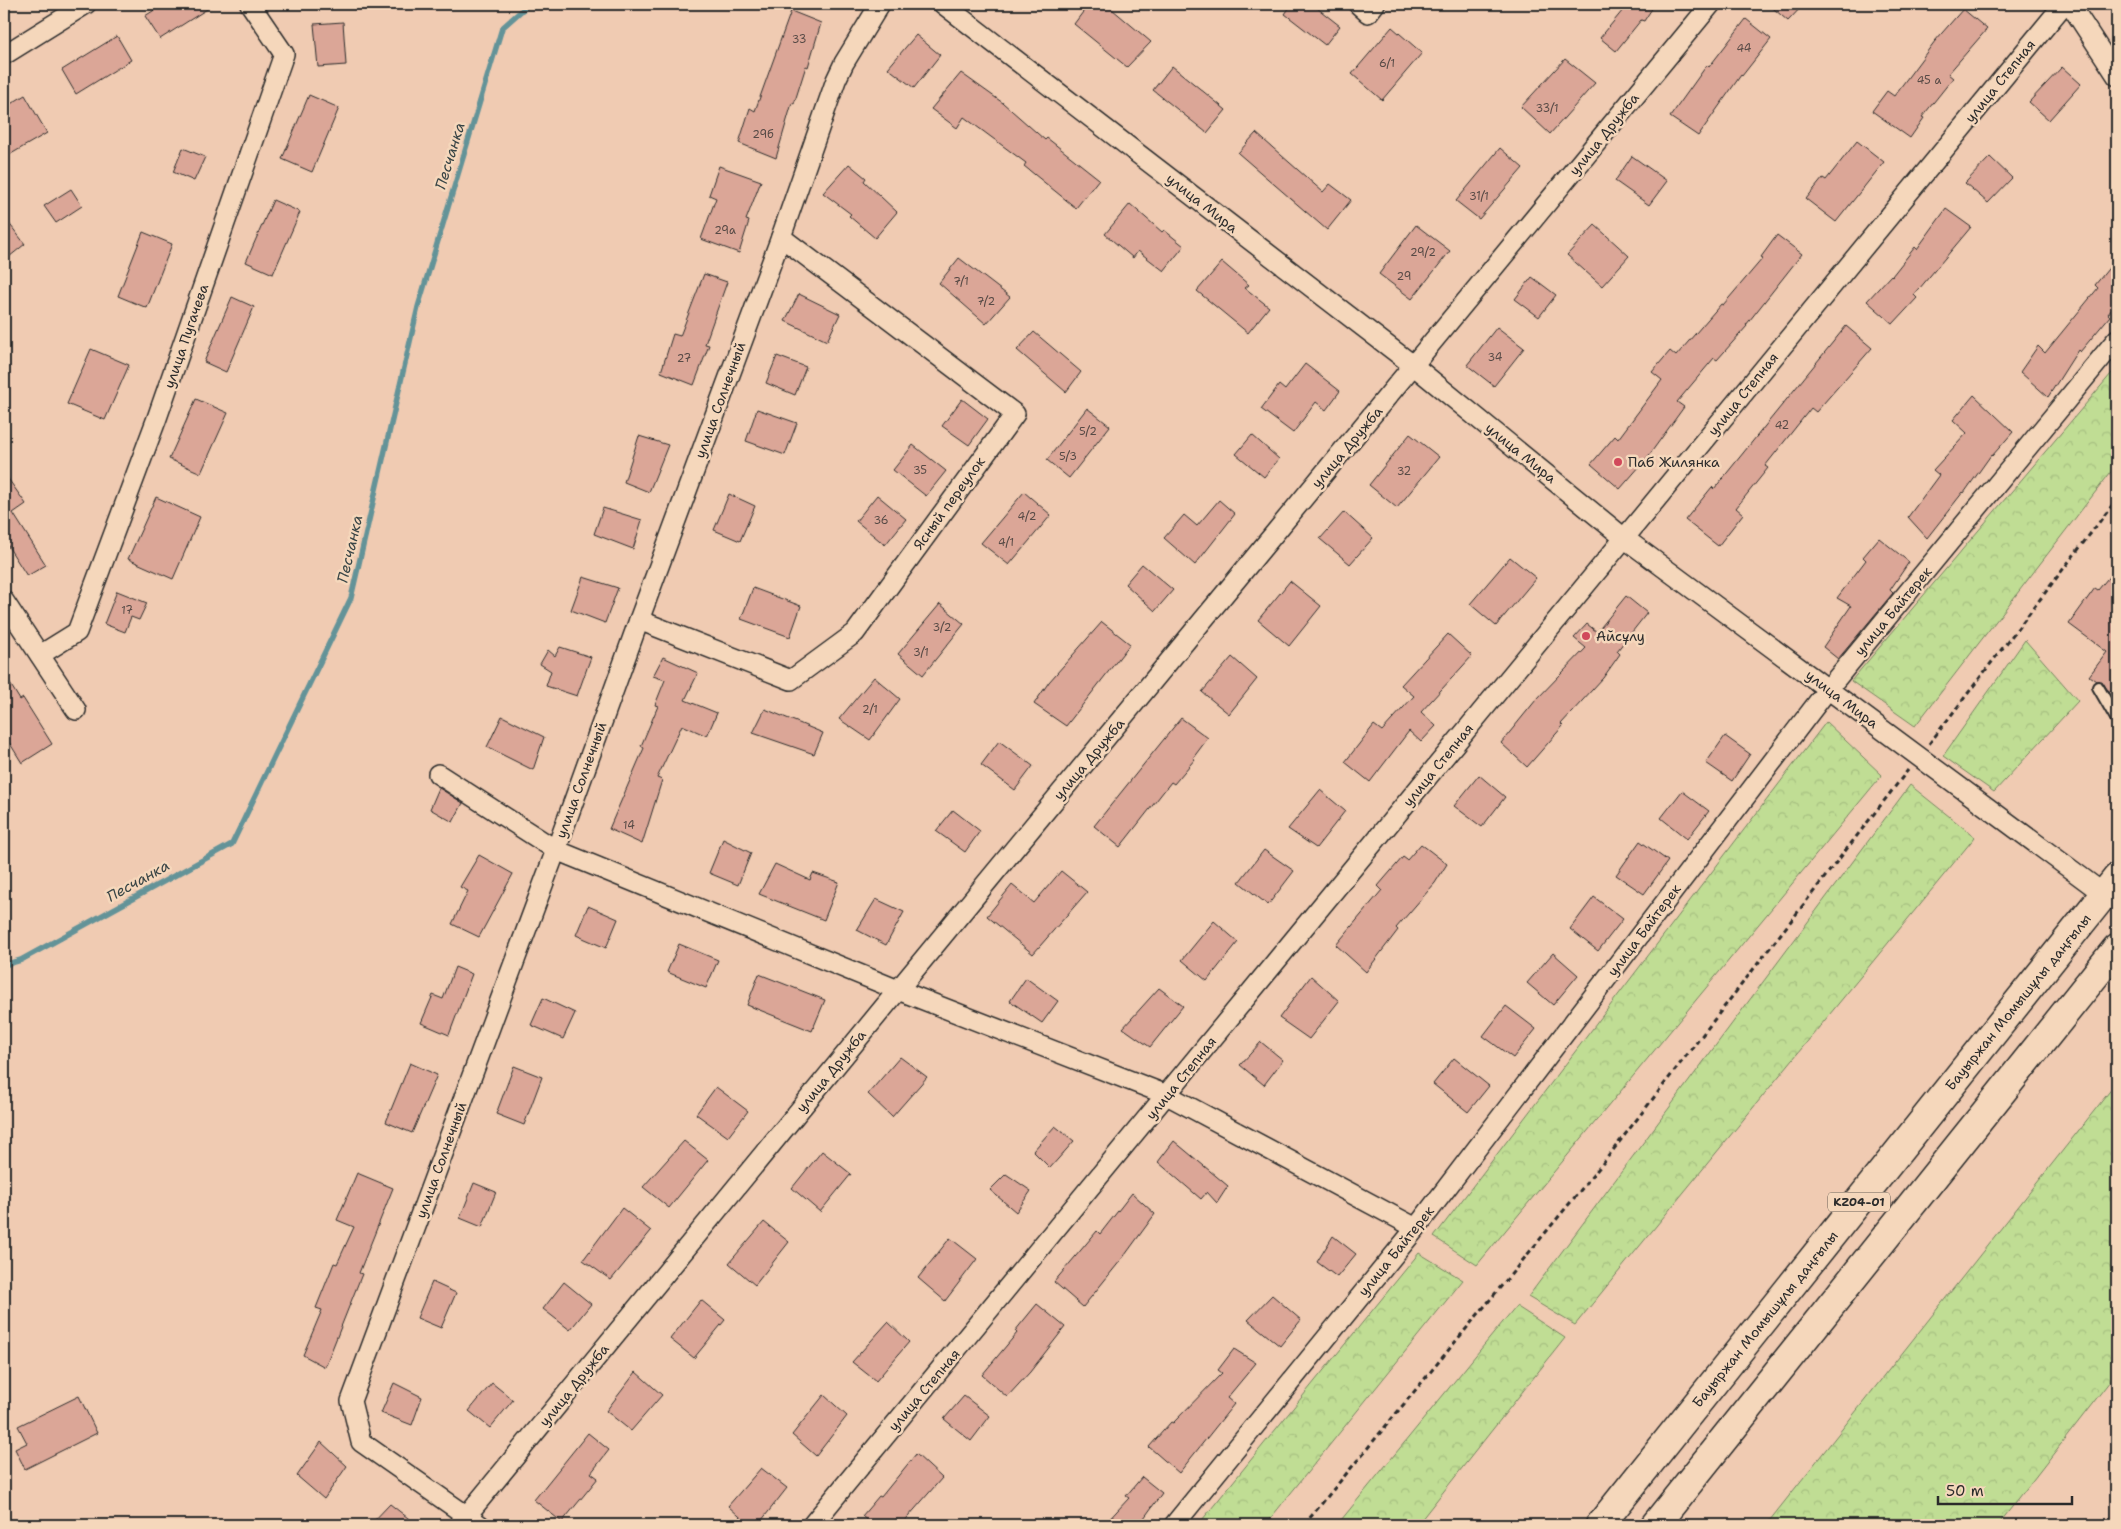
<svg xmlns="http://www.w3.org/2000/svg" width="2121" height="1529" font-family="'Shantell Sans',sans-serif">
  <defs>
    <pattern id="forest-crowns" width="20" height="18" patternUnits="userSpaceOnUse" patternTransform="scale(1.25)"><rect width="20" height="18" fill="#c0dd94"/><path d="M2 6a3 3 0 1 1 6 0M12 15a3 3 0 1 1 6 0" fill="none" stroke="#a5be80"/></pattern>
  </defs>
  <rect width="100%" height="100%" fill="#f0cbb2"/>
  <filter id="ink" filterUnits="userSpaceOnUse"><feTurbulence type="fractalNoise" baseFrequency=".02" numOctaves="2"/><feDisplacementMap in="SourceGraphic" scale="10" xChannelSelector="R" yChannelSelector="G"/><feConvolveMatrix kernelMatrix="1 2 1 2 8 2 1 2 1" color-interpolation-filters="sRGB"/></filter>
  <g filter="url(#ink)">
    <g fill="url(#forest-crowns)" stroke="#768460">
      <polygon points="2117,367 2117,464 1915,726 1851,681"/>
      <polygon points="2025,640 2078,701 1994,792 1943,756"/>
      <polygon points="1826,722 1882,775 1477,1265 1434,1237"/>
      <polygon points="1910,785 1975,837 1575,1325 1528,1297"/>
      <polygon points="2117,1082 2117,1372 1998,1525 1766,1525"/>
      <polygon points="1419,1253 1463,1280 1265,1525 1198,1525"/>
      <polygon points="1516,1306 1565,1338 1417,1525 1337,1525"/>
    </g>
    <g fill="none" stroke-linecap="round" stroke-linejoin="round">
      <polyline stroke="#639398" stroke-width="5.5" points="4,965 21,960 232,844 351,598 418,307 502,28 529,4"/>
    </g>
    <g fill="#dba697" stroke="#2b2b2b">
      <polygon points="164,4 215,4 160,39 145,16"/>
      <polygon points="1089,4 1106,4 1151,42 1127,67 1074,24"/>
      <polygon points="1292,4 1312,4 1340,26 1325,45 1285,14"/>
      <polygon points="1628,4 1655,4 1644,21 1641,20 1616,51 1600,38"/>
      <polygon points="1768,4 1804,4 1788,21"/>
      <polygon points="1963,9 1987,29 1948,74 1953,78 1922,117 1924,118 1910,138 1872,111 1887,91 1894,96 1935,41"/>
      <polygon points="791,11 821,23 808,67 806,66 794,104 792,103 776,158 739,143 750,108 755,111"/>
      <polygon points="1746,19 1771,39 1742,76 1741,75 1698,136 1670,117 1707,65 1709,67"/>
      <polygon points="343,22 346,65 318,67 314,24"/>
      <polygon points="1392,27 1422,53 1382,100 1352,74"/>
      <polygon points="916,35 940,55 914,88 888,68"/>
      <polygon points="117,36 131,60 76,94 62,70"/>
      <polygon points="1565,59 1595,83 1550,134 1521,107"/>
      <polygon points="1172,66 1226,110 1207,133 1153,90"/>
      <polygon points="2062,67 2081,84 2049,120 2029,102"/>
      <polygon points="961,73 1003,103 1045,140 1047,138 1099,179 1076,208 1024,166 1026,163 964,117 957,128 931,109"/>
      <polygon points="25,95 47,133 4,158 4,108"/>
      <polygon points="309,95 339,108 312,172 282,159"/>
      <polygon points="1256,133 1323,192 1330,184 1351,200 1327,230 1238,153"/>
      <polygon points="1857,141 1884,162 1836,222 1806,199 1823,178 1826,180"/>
      <polygon points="183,148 205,157 194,181 173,172"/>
      <polygon points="1500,148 1523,168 1479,219 1456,201"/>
      <polygon points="1632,156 1667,181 1649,205 1615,181"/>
      <polygon points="1990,157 2012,178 1988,203 1965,183"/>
      <polygon points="849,164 866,178 864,181 897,212 875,238 849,216 851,214 823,193"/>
      <polygon points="719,166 761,181 746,220 749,221 739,253 701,239 716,198 709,195"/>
      <polygon points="71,189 82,206 56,223 44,206"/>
      <polygon points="273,200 300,212 273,274 246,262"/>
      <polygon points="1130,204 1162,232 1164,230 1184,246 1164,271 1138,251 1133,258 1105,234"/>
      <polygon points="1946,209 1971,227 1914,295 1917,298 1893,324 1867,301 1891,275 1892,276 1915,247 1917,249"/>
      <polygon points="4,217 25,244 4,261"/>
      <polygon points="1416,225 1450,251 1412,299 1379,274"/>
      <polygon points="1595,225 1629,256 1602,286 1567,255"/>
      <polygon points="143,232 172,244 147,308 118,296"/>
      <polygon points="1777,235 1802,254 1746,325 1747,326 1717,360 1714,358 1677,402 1684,407 1647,458 1620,489 1591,464 1615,436 1618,439 1662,380 1652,372 1670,351 1676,356 1721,304 1723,305 1763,258 1761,257"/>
      <polygon points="959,258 1010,297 986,324 939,283"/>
      <polygon points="2117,258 2117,303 2108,314 2110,316 2080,352 2078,350 2048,397 2020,372 2038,346 2045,353 2098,288 2095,285"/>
      <polygon points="1222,262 1249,285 1245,288 1269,307 1248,333 1197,291"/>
      <polygon points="704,274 727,282 705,344 709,345 694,385 661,372 673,334 680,336"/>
      <polygon points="1532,277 1556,295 1539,317 1515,299"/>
      <polygon points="799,294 840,314 827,341 785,321"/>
      <polygon points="232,297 254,307 226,372 204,362"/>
      <polygon points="1846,326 1872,348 1816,412 1811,408 1765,466 1768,468 1736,508 1743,514 1718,546 1685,520 1712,487 1714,489"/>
      <polygon points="1497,327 1524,348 1494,386 1467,365"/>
      <polygon points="1034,332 1081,372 1066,392 1017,350"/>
      <polygon points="91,349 129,365 105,420 67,404"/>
      <polygon points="777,356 806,367 795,395 766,383"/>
      <polygon points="1305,364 1340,391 1326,410 1316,402 1293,433 1261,409 1279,385 1285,390"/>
      <polygon points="1974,395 2013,432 1992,456 1991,455 1964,493 1963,492 1927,538 1908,517 1939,475 1933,470 1967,433 1953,420"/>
      <polygon points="196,399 228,413 201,473 169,459"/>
      <polygon points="962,399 988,419 969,445 942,426"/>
      <polygon points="1087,408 1110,426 1069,478 1047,460"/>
      <polygon points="757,409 797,423 785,455 746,441"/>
      <polygon points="1410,434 1439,457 1397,508 1369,485"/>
      <polygon points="1252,435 1279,459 1264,477 1236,454"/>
      <polygon points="639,436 668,445 649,492 624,482"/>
      <polygon points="913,445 946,471 926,496 893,470"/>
      <polygon points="4,473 26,504 13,513 46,565 27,576 4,540"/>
      <polygon points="1024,492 1051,515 1009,565 981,543"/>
      <polygon points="729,494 755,506 740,541 714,530"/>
      <polygon points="877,495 906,519 885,545 856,521"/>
      <polygon points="156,497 200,517 173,579 128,559"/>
      <polygon points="1219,500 1235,514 1195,565 1164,538 1184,515 1197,526"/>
      <polygon points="603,508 642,520 633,549 594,534"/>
      <polygon points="1344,512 1373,538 1350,564 1320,539"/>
      <polygon points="1879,538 1909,562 1890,590 1893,593 1838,659 1823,647 1851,606 1837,598 1866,560 1863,557"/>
      <polygon points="1510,557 1536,578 1496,626 1470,604"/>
      <polygon points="1142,564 1173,590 1155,611 1125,584"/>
      <polygon points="2117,567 2117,697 2107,689 2102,681 2096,681 2089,676 2107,652 2069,624 2095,588 2098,590"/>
      <polygon points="583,577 618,588 605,623 571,610"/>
      <polygon points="1290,581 1321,606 1289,646 1258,620"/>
      <polygon points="753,588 801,606 790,637 741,619"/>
      <polygon points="117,591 147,603 139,620 131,617 125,632 104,624"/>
      <polygon points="1626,596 1647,613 1617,651 1620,654 1603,678 1561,724 1563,726 1527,767 1501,743 1536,700 1586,648 1574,638 1587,624 1597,632"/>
      <polygon points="940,604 964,624 923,675 898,654"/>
      <polygon points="1102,622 1130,644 1066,726 1034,704 1049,682"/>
      <polygon points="1448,634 1472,656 1421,712 1436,726 1421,742 1409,731 1370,782 1345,762 1374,725 1382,731 1414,696 1401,685"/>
      <polygon points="560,647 591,657 577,696 546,686 551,671 540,664 548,650 555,656"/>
      <polygon points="663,657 698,673 685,700 717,713 707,736 682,725 657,778 662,780 642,844 609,829 644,748 641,746 658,706 655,705 665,680 653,676"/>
      <polygon points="1232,657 1257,679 1229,714 1202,692"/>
      <polygon points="4,674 20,700 23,698 52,744 22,763 4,734"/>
      <polygon points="874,677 900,699 870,740 839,719"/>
      <polygon points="765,709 823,733 814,754 753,733"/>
      <polygon points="502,716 544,737 533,770 487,747"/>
      <polygon points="1181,718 1208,738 1193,758 1195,759 1174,784 1171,782 1120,847 1094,826"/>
      <polygon points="1725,736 1750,754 1732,781 1706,763"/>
      <polygon points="999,741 1033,766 1015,790 981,765"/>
      <polygon points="1479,775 1505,797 1482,827 1454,806"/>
      <polygon points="439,788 463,803 453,822 430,809"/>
      <polygon points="1320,790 1345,811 1316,848 1288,829"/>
      <polygon points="1682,791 1709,811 1687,839 1661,818"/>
      <polygon points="953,810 980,831 965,852 936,831"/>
      <polygon points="723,839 751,853 738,885 709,873"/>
      <polygon points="1640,841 1668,861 1644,894 1616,875"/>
      <polygon points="1421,844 1447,864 1435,883 1396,928 1398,930 1366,972 1336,945 1382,890 1378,886 1403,857 1407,860"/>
      <polygon points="1264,850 1294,871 1268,905 1239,882"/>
      <polygon points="479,855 513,874 479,937 452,924 468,891 460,887"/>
      <polygon points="775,864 810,880 813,873 839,882 824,920 759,894"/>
      <polygon points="1061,871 1087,892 1033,954 987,916 1012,885 1034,903"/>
      <polygon points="1594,897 1623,919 1598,951 1570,929"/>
      <polygon points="876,899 904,912 886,945 857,930"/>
      <polygon points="588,906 618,919 606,948 576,935"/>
      <polygon points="1214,921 1238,942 1207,981 1182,960"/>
      <polygon points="679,944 718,960 706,988 667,972"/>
      <polygon points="1553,953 1578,975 1553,1005 1527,983"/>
      <polygon points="455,967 472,974 449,1035 421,1023 433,995 443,999"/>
      <polygon points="759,974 825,1000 812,1031 747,1005"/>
      <polygon points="1311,976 1339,1001 1309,1039 1279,1018"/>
      <polygon points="1026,978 1058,1001 1042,1023 1010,1001"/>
      <polygon points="1159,988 1183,1006 1150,1047 1123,1028"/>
      <polygon points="543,998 575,1013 563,1039 531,1025"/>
      <polygon points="1506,1006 1536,1029 1513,1058 1483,1036"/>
      <polygon points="1261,1042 1283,1060 1264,1085 1240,1065"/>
      <polygon points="900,1057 927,1077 892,1117 868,1094"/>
      <polygon points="1454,1058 1489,1086 1468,1112 1433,1084"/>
      <polygon points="410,1063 437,1075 412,1133 386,1122"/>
      <polygon points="514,1066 542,1077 524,1125 496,1114"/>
      <polygon points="716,1087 748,1111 728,1137 696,1114"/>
      <polygon points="1055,1126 1074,1141 1050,1168 1033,1151"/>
      <polygon points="684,1141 708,1160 669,1208 643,1187"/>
      <polygon points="1174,1141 1228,1186 1217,1203 1207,1192 1201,1199 1158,1162"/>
      <polygon points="822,1151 851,1174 820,1212 792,1188"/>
      <polygon points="357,1173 393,1188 359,1273 362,1274 325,1367 303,1355 322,1310 316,1308 334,1263 337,1264 354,1227 337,1220"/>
      <polygon points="1006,1174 1031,1191 1016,1212 990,1190"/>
      <polygon points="474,1183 496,1192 482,1227 460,1218"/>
      <polygon points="1132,1193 1155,1214 1125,1255 1083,1307 1054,1282 1097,1231 1100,1234"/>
      <polygon points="622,1208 651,1231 611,1280 583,1260"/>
      <polygon points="764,1222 789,1242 755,1285 729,1263"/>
      <polygon points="1333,1236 1356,1254 1337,1277 1317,1262"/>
      <polygon points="950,1238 977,1259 945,1301 918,1278"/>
      <polygon points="432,1282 456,1293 441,1328 417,1318"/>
      <polygon points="564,1282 591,1304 570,1330 543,1309"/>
      <polygon points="1272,1295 1301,1320 1280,1346 1248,1320"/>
      <polygon points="701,1300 725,1320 694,1358 670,1339"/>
      <polygon points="1037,1304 1065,1327 1030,1372 1007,1397 982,1375 1017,1333 1015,1331"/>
      <polygon points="888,1322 909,1342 876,1381 852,1362"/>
      <polygon points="1234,1349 1256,1363 1227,1398 1234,1404 1179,1473 1149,1447 1171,1422 1173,1423 1222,1373 1218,1370"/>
      <polygon points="636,1372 662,1395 631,1431 606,1411"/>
      <polygon points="394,1383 422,1397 412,1425 381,1413"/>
      <polygon points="492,1383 513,1400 490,1428 469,1411"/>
      <polygon points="824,1395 847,1416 816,1456 792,1435"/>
      <polygon points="79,1396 97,1433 25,1469 15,1449 27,1443 18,1426"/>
      <polygon points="964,1396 990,1416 971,1441 944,1419"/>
      <polygon points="588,1433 609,1450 591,1473 598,1478 562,1522 534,1500"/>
      <polygon points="321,1442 347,1466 324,1499 297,1476"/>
      <polygon points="916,1454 942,1478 901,1525 872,1525 862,1516 879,1496 881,1497"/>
      <polygon points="761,1468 787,1488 758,1525 749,1525 728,1506"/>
      <polygon points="1142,1477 1162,1493 1139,1525 1104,1525 1129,1498 1126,1496"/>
      <polygon points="390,1504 417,1525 370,1525"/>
    </g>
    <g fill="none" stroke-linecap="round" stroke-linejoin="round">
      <defs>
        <polyline id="service" points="2098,687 2117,720"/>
        <g id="minor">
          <polyline points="943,4 1414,366 1624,538 2104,894"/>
          <polyline points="1358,4 1368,13 1375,4"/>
          <polyline points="2070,4 2117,76"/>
          <polyline points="4,55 86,4"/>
          <polyline points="4,601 76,710"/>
          <polyline points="639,620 791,680 855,633 1015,414 781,237"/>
          <polyline points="40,655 77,632 157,418 284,54 250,4"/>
          <polyline points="438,774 556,850 898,990 1167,1095 1416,1228"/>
          <polyline points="459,1525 898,990 1711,4"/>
          <polyline points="480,1525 361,1442 351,1401 556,850 639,620 781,237 836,80 844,63 880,4"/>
          <polyline points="812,1525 2064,4"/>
          <polyline points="1174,1525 1416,1228 1828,689 2117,339"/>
        </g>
        <g id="primary">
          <polyline points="1600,1525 2117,878"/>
          <polyline points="1655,1525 2117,948"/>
        </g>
      </defs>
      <use href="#service" stroke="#2b2b2b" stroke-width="14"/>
      <use href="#minor" stroke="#2b2b2b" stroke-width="22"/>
      <use href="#primary" stroke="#2b2b2b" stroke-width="31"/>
      <g stroke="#2b2b2b" stroke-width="3" stroke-dasharray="5 4" stroke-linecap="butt">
        <polyline points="1929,744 2117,499"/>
        <polyline points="1304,1525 1603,1163 1908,770"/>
      </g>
      <use href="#service" stroke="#f5d7bb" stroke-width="10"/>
      <use href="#minor" stroke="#f5d7bb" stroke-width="19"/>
      <use href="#primary" stroke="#f5d7bb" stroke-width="28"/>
    </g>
  </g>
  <g fill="#d1495b" stroke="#f5d7bb" stroke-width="2">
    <circle cx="1618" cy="462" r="5"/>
    <circle cx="1586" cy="636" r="5"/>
  </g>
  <g text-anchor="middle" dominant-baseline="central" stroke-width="5" stroke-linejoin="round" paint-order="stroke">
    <g font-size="11" fill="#574a46">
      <text x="799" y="39">33</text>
      <text x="1744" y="48">44</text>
      <text x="1387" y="63">6/1</text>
      <text x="1929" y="80">45 а</text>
      <text x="1547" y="108">33/1</text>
      <text x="763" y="134">29б</text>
      <text x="1479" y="196">31/1</text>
      <text x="725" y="230">29а</text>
      <text x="1423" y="252">29/2</text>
      <text x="1404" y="276">29</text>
      <text x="961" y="281">7/1</text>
      <text x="986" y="301">7/2</text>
      <text x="1495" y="357">34</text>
      <text x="684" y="358">27</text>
      <text x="1782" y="425">42</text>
      <text x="1088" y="431">5/2</text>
      <text x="1068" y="456">5/3</text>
      <text x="920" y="470">35</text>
      <text x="1404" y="471">32</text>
      <text x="1027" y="516">4/2</text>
      <text x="881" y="520">36</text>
      <text x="1006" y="542">4/1</text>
      <text x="127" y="610">17</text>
      <text x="942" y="627">3/2</text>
      <text x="921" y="652">3/1</text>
      <text x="870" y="709">2/1</text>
      <text x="629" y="825">14</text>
    </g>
    <rect fill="#f5d7bb" stroke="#685f56" stroke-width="1" x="1828" y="1192.5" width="62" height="19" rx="4"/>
    <g font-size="12" font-weight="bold" fill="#2b2b2b">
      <text x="1859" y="1202">KZ04-01</text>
    </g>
    <g font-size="14" fill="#2b2b2b" stroke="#f5d7bb">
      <text transform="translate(2000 81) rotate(-51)">улица Степная</text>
      <text transform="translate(1604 134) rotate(-51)">улица Дружба</text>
      <text transform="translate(1202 203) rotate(38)">улица Мира</text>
      <text transform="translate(186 336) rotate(-71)">улица Пугачева</text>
      <text transform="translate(1743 394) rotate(-51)">улица Степная</text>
      <text transform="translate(720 400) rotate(-70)">улица Солнечный</text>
      <text transform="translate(1347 447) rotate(-50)">улица Дружба</text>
      <text transform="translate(1521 453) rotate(39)">улица Мира</text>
      <text transform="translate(949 503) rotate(-54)">Ясный переулок</text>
      <text transform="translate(1893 611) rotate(-50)">улица Байтерек</text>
      <text transform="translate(1842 699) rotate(37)">улица Мира</text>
      <text transform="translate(1089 759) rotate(-50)">улица Дружба</text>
      <text transform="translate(1438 765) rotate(-51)">улица Степная</text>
      <text transform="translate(581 780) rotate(-70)">улица Солнечный</text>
      <text transform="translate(1644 930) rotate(-53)">улица Байтерек</text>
      <text transform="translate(2018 1002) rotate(-51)">Бауыржан Момышұлы даңғылы</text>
      <text transform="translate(831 1071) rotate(-51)">улица Дружба</text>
      <text transform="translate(1181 1078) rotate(-51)">улица Степная</text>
      <text transform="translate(441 1160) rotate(-70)">улица Солнечный</text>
      <text transform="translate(1396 1251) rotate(-51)">улица Байтерек</text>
      <text transform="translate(1765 1319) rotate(-51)">Бауыржан Момышұлы даңғылы</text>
      <text transform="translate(574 1385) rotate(-51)">улица Дружба</text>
      <text transform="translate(924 1390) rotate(-50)">улица Степная</text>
    </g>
    <g font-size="14" fill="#2b2b2b" stroke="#f5d7bb" text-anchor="start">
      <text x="1628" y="462">Паб Жилянка</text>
      <text x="1596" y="636">Айсұлу</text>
    </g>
    <g font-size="15" font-style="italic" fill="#394546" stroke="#f5d7bb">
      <text transform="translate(450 156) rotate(-73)">Песчанка</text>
      <text transform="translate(350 549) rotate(-77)">Песчанка</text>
      <text transform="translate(138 881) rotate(-29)">Песчанка</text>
    </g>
  </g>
  <rect width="2121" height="1529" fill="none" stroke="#f5d7bb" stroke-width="20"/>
  <rect x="10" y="10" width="2101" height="1509" fill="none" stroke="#2b2b2b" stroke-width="2" filter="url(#ink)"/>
  <path d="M1938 1496v8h134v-8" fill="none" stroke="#2b2b2b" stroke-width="2.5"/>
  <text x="1946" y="1496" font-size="15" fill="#2b2b2b" stroke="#f5d7bb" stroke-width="4" paint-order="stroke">50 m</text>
</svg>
